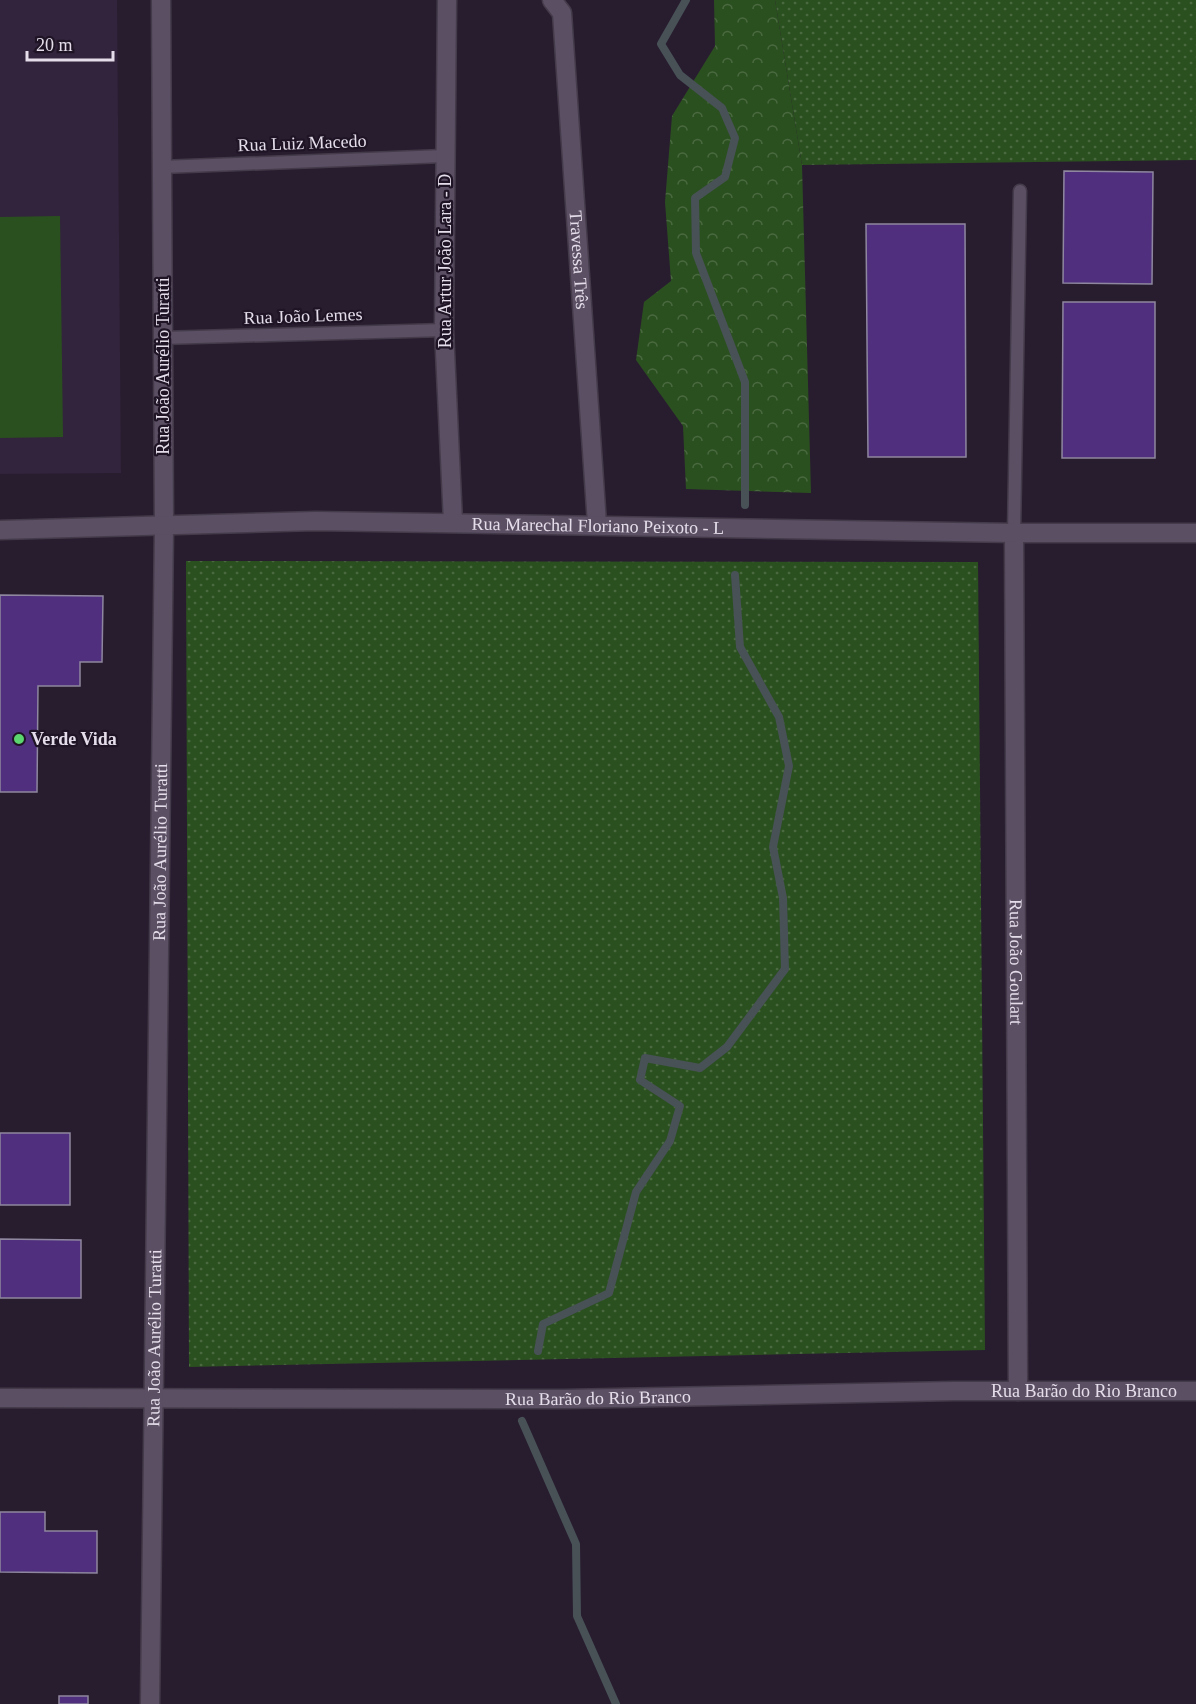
<svg xmlns="http://www.w3.org/2000/svg" width="1196" height="1704" font-family="Georgia,serif">
  <defs>
    <pattern id="grass-dots" width="8" height="8" patternUnits="userSpaceOnUse" patternTransform="scale(1.5)"><rect width="8" height="8" fill="#2b501f"/><path d="M2 2h.1M6 6h.1" fill="none" stroke="#4a6940" stroke-width="1.8" stroke-linecap="round"/></pattern>
    <pattern id="forest-crowns" width="20" height="18" patternUnits="userSpaceOnUse" patternTransform="scale(1.5)"><rect width="20" height="18" fill="#2b501f"/><path d="M2 6a3 3 0 1 1 6 0M12 15a3 3 0 1 1 6 0" fill="none" stroke="#4a6940"/></pattern>
  </defs>
  <rect width="100%" height="100%" fill="#281d2f"/>
  <polygon fill="#32243c" points="0,0 117,0 121,473 0,474"/>
  <g fill="url(#grass-dots)">
    <polygon points="775,0 1196,0 1196,160 802,165"/>
    <polygon points="186,561 978,562 985,1350 189,1367"/>
  </g>
  <polygon fill="url(#forest-crowns)" points="714,0 775,0 802,165 811,493 686,489 683,426 636,360 644,302 671,281 665,202 672,116 715,46"/>
  <polygon fill="#2b501f" points="60,216 63,437 0,438 0,217"/>
  <g fill="none" stroke-linecap="round" stroke-linejoin="round">
    <g stroke="#475156" stroke-width="8">
      <polyline points="686,0 661,44 680,75 722,108 735,138 725,177 695,198 696,253 745,382 745,505"/>
      <polyline points="538,1351 543,1324 609,1293 636,1192 670,1141 680,1106 640,1080 645,1058 700,1068 727,1047 785,969 783,898 773,847 789,766 779,717 740,647 735,575"/>
      <polyline points="522,1421 576,1544 577,1616 616,1704"/>
    </g>
  </g>
  <g fill="#50307e" stroke="#8e879f" stroke-width="1.5">
    <polygon points="1064,171 1153,172 1152,284 1063,283"/>
    <polygon points="866,224 965,224 966,457 868,457"/>
    <polygon points="1063,302 1155,302 1155,458 1062,458"/>
    <polygon points="0,595 103,596 102,662 80,662 80,686 38,686 37,792 0,792"/>
    <rect x="0" y="1133" width="70" height="72"/>
    <polygon points="0,1239 81,1240 81,1298 0,1298"/>
    <polygon points="0,1512 45,1512 45,1531 97,1531 97,1573 0,1572"/>
    <rect x="59" y="1696" width="29" height="8"/>
  </g>
  <g fill="none" stroke-linecap="round" stroke-linejoin="round">
    <defs>
      <g id="service">
        <polyline points="162,167 444,156"/>
        <polyline points="162,338 444,330"/>
        <polyline points="1014,533 1020,191"/>
      </g>
      <g id="minor">
        <polyline points="447,0 444,330 453,522"/>
        <path id="s1" d="M552,0L562,13L597,524"/>
        <path id="s2" d="M1014,533L1018,1391"/>
        <path id="s3" d="M0,1398L565,1399L953,1391H1196"/>
        <path id="s4" d="M150,1704L164,527L161,0"/>
      </g>
      <g id="tertiary">
        <path id="s5" d="M0,530L316,521L1014,533H1196"/>
      </g>
    </defs>
    <use href="#service" stroke="#443b4a" stroke-width="15"/>
    <use href="#minor" stroke="#443b4a" stroke-width="21"/>
    <use href="#tertiary" stroke="#443b4a" stroke-width="21"/>
    <use href="#service" stroke="#5b4f64" stroke-width="12"/>
    <use href="#minor" stroke="#5b4f64" stroke-width="18"/>
    <use href="#tertiary" stroke="#5b4f64" stroke-width="18"/>
  </g>
  <circle fill="#5bd56e" stroke="#1e1425" stroke-width="2" cx="19" cy="739" r="6"/>
  <g text-anchor="middle" dominant-baseline="central" stroke-width="4.5" stroke-linejoin="round" paint-order="stroke">
    <g font-size="18" fill="#e5deea" stroke="#1e1425">
      <text transform="translate(302 143) rotate(-2)">Rua Luiz Macedo</text>
      <text stroke="none"><textPath href="#s1" startOffset="264">Travessa Três</textPath></text>
      <text transform="translate(445 261) rotate(-90)">Rua Artur João Lara - D</text>
      <text transform="translate(303 316) rotate(-2)">Rua João Lemes</text>
      <text transform="translate(163 366) rotate(-90)">Rua João Aurélio Turatti</text>
      <text stroke="none"><textPath href="#s5" startOffset="598">Rua Marechal Floriano Peixoto - L</textPath></text>
      <text stroke="none"><textPath href="#s4" startOffset="852">Rua João Aurélio Turatti</textPath></text>
      <text stroke="none"><textPath href="#s2" startOffset="429">Rua João Goulart</textPath></text>
      <text stroke="none"><textPath href="#s4" startOffset="366">Rua João Aurélio Turatti</textPath></text>
      <text stroke="none"><textPath href="#s3" startOffset="1084">Rua Barão do Rio Branco</textPath></text>
      <text stroke="none"><textPath href="#s3" startOffset="598">Rua Barão do Rio Branco</textPath></text>
    </g>
    <g font-size="18" font-weight="bold" fill="#e5deea" stroke="#1e1425" text-anchor="start">
      <text x="31" y="739">Verde Vida</text>
    </g>
  </g>
  <path d="M27 51v9h86v-9" fill="none" stroke="#e5deea" stroke-width="3"/>
  <text x="36" y="51" font-size="18" fill="#e5deea" stroke="#1e1425" stroke-width="4.5" paint-order="stroke">20 m</text>
</svg>
